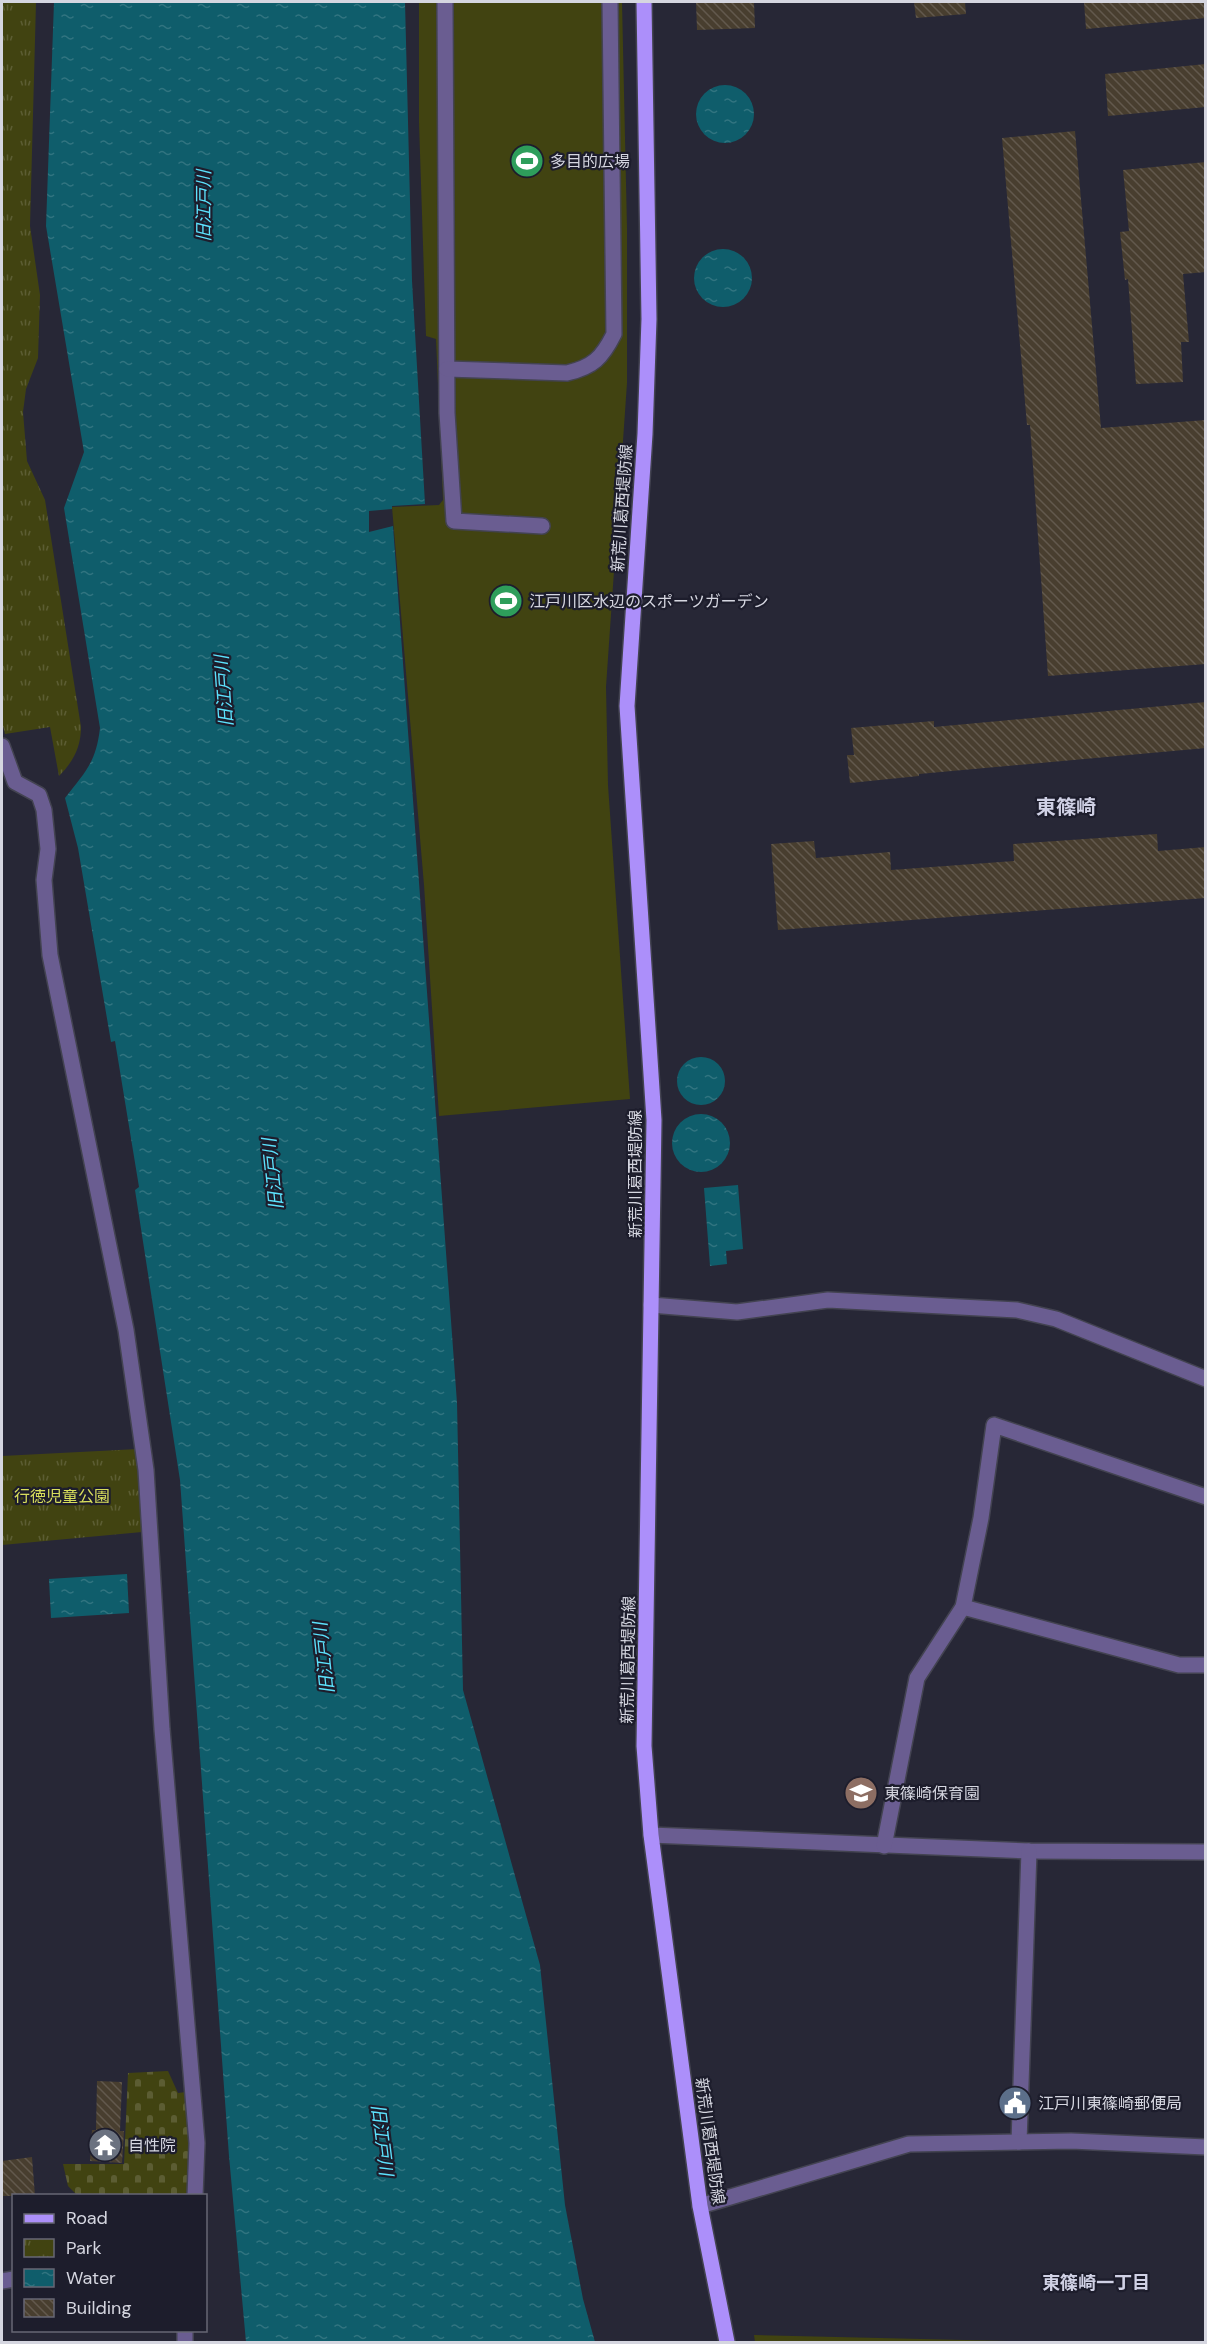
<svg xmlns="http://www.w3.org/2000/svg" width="1207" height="2344" font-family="'DM Sans','Noto Sans JP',sans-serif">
  <defs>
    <pattern id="cemetery-stones" width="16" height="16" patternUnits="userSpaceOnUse" patternTransform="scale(1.5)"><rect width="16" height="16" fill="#414311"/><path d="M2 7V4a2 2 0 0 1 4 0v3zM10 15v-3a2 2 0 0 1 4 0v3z" fill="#5c5d33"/></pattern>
    <pattern id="park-tufts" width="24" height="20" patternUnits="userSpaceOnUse" patternTransform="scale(1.5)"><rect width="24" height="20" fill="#414311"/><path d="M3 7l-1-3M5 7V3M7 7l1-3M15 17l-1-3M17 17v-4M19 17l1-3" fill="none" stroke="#5c5d33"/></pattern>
    <pattern id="water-ripples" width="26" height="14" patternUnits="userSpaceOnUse" patternTransform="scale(1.5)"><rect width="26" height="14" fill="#0f5d6b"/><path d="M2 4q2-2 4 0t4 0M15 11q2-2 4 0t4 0" fill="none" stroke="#317480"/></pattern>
    <pattern id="building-back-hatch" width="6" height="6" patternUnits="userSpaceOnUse" patternTransform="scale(1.5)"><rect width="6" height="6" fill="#483e2f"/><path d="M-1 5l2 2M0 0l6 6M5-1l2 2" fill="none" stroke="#62594d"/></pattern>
  </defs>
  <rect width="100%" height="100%" fill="#272736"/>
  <polygon fill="url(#cemetery-stones)" points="168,2071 178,2093 186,2092 193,2154 186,2195 77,2195 68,2186 63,2164 124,2164 128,2073"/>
  <g fill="url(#park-tufts)">
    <path d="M2,2H36L30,226L40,295L38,358L26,389L23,412L27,461L45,500L81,727C81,747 73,762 59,776L50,727L5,734L2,722Z"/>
    <polygon points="138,1449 142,1532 2,1545 2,1456"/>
  </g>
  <g fill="#414311">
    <polygon points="419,2 622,2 627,228 627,383 606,687 608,785 630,1099 439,1116 424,885 392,507 439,505 443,500 436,339 426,336 419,123"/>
    <polygon points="754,2335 1055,2342 755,2342"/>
  </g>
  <g fill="url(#water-ripples)">
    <path d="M54,2H405L412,281L425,504L392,506V509L369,511V532L393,526L457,1403L463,1690L540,1965L565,2205L583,2299L595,2342H246L229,2156L180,1480L135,1190L139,1187L115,1041L111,1042L78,848L65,798C85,772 96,763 100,728L64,508L84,452L46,226Z"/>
    <circle cx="725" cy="114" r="29"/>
    <circle cx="723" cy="278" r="29"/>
    <circle cx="701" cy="1081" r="24"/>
    <circle cx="701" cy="1143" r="29"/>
    <polygon points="738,1185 743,1249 726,1251 727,1264 710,1266 704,1188"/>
    <polygon points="127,1574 129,1613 51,1618 49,1579"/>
  </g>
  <g fill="url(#building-back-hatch)">
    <polygon points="696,2 754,2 755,28 697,30"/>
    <polygon points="914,2 965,2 966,14 916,18"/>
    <polygon points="1084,2 1206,2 1206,18 1086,29"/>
    <polygon points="1206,64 1206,107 1108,116 1105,74"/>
    <polygon points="1075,131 1101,428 1206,420 1206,664 1048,676 1030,425 1027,425 1002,138"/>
    <polygon points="1206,162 1206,272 1183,274 1189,342 1181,342 1183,382 1136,384 1128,279 1125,280 1120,232 1129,231 1123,170"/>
    <polygon points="1206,702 1206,748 919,774 919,776 850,783 847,755 854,755 851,728 934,721 934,727"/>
    <polygon points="1157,834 1158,851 1206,847 1206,898 778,930 771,844 814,841 816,858 890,852 891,870 1014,861 1013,844"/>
    <polygon points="97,2081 122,2082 120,2131 124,2131 122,2163 90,2161 92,2130 96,2130"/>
    <polygon points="32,2157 35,2196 2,2196 2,2161"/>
  </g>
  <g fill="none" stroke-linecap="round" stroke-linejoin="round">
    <defs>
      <g id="minor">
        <polyline points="445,2 447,413 454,521 542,526"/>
        <path d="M447,369L567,373C593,367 602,358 614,334L610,2"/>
        <polyline points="2,746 15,782 39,795 44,810 48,849 44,880 50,955 126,1330 146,1470 162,1729 197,2143 195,2196"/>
        <polyline points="651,1305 737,1312 828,1300 1017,1310 1056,1319 1206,1379"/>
        <polyline points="963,1607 1179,1665 1206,1665"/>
        <polyline points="651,1835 1029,1851 1206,1852"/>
        <polyline points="884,1846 917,1678 963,1607 981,1518 994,1425 1206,1497"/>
        <polyline points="1019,2142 1029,1851"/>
        <polyline points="700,2206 909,2144 1071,2141 1206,2147"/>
        <polyline points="2,2281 14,2279"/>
        <polyline points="185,2342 185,2330"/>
      </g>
      <polyline id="major" points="644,2 649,319 645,434 627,706 654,1120 644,1746 651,1835 700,2206 727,2342"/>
    </defs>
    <use href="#minor" stroke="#434351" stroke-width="18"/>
    <use href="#major" stroke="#434351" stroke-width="18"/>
    <use href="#minor" stroke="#6a5d91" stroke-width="15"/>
    <use href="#major" stroke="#ac8ffa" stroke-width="15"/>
  </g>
  <defs>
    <symbol id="stadium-disc" viewBox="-11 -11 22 22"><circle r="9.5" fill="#2e9e5b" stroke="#1d1d2c"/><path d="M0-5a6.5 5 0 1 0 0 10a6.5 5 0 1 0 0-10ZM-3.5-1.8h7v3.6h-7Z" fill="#fff"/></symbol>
    <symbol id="school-disc" viewBox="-11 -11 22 22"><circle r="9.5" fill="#8d6e63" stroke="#1d1d2c"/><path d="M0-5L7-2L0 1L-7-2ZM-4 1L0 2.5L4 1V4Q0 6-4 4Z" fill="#fff"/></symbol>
    <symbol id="civic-disc" viewBox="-11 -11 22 22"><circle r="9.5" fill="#5c6f8a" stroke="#1d1d2c"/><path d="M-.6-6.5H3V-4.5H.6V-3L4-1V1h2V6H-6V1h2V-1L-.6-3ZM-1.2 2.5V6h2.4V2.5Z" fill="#fff"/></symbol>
    <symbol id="temple-disc" viewBox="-11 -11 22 22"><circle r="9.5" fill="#6b7280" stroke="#1d1d2c"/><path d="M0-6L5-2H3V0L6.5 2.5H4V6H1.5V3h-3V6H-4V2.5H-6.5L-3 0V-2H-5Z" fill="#fff"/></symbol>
  </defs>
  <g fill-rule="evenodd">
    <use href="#stadium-disc" x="508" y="142" width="38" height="38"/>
    <use href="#stadium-disc" x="487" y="582" width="38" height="38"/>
    <use href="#school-disc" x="842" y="1774" width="38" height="38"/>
    <use href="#civic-disc" x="996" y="2084" width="38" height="38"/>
    <use href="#temple-disc" x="86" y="2126" width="38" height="38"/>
  </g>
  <g text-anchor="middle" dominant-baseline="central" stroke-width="4.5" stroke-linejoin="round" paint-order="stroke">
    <g font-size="16" fill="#d5d6e0" stroke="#1d1d2c" text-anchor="start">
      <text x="550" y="161">多目的広場</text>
      <text x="529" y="601">江戸川区水辺のスポーツガーデン</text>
      <text x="884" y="1793">東篠崎保育園</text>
      <text x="1038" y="2103">江戸川東篠崎郵便局</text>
      <text x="128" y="2145">自性院</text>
    </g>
    <g font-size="16" fill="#d5d6e0" stroke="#1d1d2c">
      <text transform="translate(622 508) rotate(-86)">新荒川葛西堤防線</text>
      <text transform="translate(635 1174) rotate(-90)">新荒川葛西堤防線</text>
      <text transform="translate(628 1660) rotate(-89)">新荒川葛西堤防線</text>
      <text transform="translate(710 2141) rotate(82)">新荒川葛西堤防線</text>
    </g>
    <g font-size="16" fill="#d8de5c" stroke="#1d1d2c">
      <text x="62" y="1496">行徳児童公園</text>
    </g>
    <g font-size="18" font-style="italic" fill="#5ce2fd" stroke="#1d1d2c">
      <text transform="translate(204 206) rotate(-90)">旧江戸川</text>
      <text transform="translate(224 691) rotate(-94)">旧江戸川</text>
      <text transform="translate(273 1174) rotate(-96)">旧江戸川</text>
      <text transform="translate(324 1658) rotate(-96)">旧江戸川</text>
      <text transform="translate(382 2140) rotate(83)">旧江戸川</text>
    </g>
    <g font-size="18" font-weight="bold" fill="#d0d1e5" stroke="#1d1d2c">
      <text x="1096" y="2283">東篠崎一丁目</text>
    </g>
    <g font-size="20" font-weight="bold" fill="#d0d1e5" stroke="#1d1d2c">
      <text x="1066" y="807">東篠崎</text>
    </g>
  </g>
  <rect width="1207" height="2344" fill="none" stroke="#d5d6e0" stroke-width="6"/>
  <rect x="12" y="2194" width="195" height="138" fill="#1d1d2c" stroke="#676774" stroke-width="1.5"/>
  <rect x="24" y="2214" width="30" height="9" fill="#ac8ffa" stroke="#676774" stroke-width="1.5"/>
  <text x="66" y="2224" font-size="18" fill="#d5d6e0">Road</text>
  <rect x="24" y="2239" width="30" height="18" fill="url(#park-tufts)" stroke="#676774" stroke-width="1.5"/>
  <text x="66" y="2254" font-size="18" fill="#d5d6e0">Park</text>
  <rect x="24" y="2269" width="30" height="18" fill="url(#water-ripples)" stroke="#676774" stroke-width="1.5"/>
  <text x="66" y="2284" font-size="18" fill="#d5d6e0">Water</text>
  <rect x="24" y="2299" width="30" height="18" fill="url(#building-back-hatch)" stroke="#676774" stroke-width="1.5"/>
  <text x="66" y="2314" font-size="18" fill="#d5d6e0">Building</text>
</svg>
